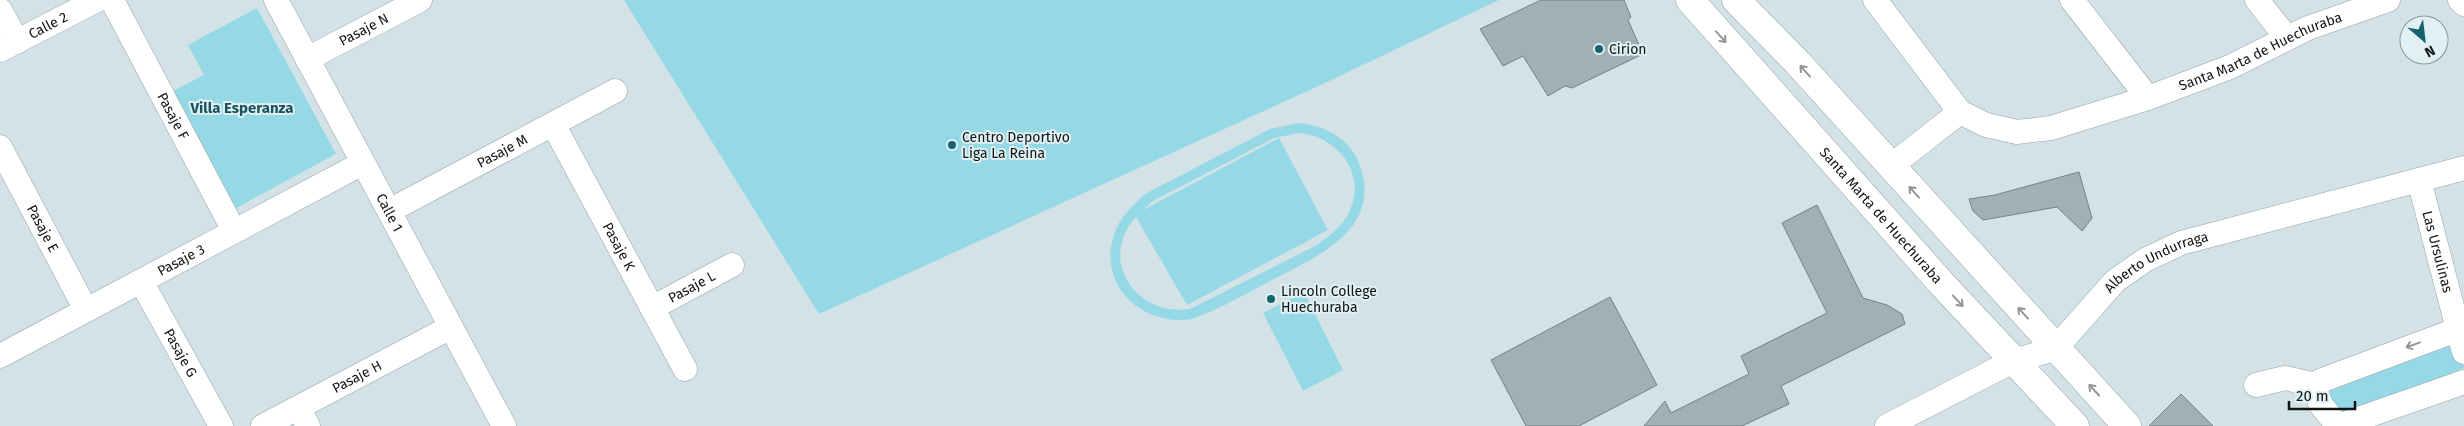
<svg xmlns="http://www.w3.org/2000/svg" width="2464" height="426" font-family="'Fira Sans',sans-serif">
  <rect width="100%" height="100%" fill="#d3e2e6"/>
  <g fill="#95d9e6" fill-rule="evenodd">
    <polygon points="624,0 1499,0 1325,83 819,314"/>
    <polygon points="257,8 336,154 236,208 173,91 204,75 188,45"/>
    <path d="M1299,123C1324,126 1349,137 1359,163C1384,229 1318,256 1272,280C1246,294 1220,309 1192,319C1140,327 1094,282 1116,229C1122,215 1134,205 1145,194L1270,129ZM1299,133C1337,136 1368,174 1349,212C1342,227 1330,235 1317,245L1190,309C1136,317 1097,260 1136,217L1187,305L1328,230L1279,138L1143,210L1151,202L1274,138Z"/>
    <polygon points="1304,292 1343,370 1303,391 1263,313"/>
    <polygon points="2455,329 2464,368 2340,418 2320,390"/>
  </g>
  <g fill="#a1b0b3" stroke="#748285">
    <polygon points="1541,0 1624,0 1631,17 1628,20 1643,54 1572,88 1565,86 1548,96 1523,56 1503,66 1480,29"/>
    <polygon points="2079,172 2092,218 2082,231 2057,207 1983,220 1973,211 1969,199 1995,195"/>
    <polygon points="1817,205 1863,298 1887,305 1902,314 1905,324 1781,386 1789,404 1742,426 1644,426 1665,401 1671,413 1749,374 1741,356 1827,313 1782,223"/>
    <polygon points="1610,297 1657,385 1579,426 1526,426 1491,360"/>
    <polygon points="2181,394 2213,426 2149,426"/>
  </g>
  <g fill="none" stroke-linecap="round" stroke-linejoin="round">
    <defs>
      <g id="minor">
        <path id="s1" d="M112,0L234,231"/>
        <path id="s2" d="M276,0L504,426"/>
        <path id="s3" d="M1875,0L1960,112L1986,125L2017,132L2051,128L2148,98L2230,67L2308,28L2388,0"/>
        <polyline points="2072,0 2148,98"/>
        <polyline points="2257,0 2287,38"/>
        <polyline points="2460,0 2464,4"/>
        <polyline points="0,10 17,42"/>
        <path id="s4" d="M0,50L97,0"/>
        <path id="s5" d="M307,59L420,0"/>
        <path id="s6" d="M553,124L685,369"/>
        <path id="s7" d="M0,147L86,310"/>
        <polyline points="1891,166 1960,112"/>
        <path id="s8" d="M2419,180L2464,352"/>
        <path id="s9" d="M389,211L615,91"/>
        <path id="s10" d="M141,281L221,426"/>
        <path id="s11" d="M652,308L732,265"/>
        <path id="s12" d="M0,356L363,163"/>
        <polyline points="2256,385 2285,378 2316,385"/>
        <polyline points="299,408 308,426"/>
        <path id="s13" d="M263,426L451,327"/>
        <path id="s14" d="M1887,426L2013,361L2055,349L2115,281L2145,260L2181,243L2464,168"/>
        <polyline points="2338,426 2321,405 2315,389 2320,381 2459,329"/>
        <polyline points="2338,426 2464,382"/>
      </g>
      <g id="tertiary">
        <path id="s15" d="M1690,0L1942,284L2075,426"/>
        <polyline points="1736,0 1797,62 2127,426"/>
      </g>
    </defs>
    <use href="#minor" stroke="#93a2a5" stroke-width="25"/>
    <use href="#tertiary" stroke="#93a2a5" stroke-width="29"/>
    <use href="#minor" stroke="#fff" stroke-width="24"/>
    <use href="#tertiary" stroke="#fff" stroke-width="28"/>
  </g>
  <defs><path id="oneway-shaft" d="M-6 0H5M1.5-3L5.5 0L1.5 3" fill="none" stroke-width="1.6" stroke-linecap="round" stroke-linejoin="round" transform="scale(1.25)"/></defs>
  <g stroke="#939596">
    <use href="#oneway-shaft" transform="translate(1721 37) rotate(48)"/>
    <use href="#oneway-shaft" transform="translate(1805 71) rotate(-132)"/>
    <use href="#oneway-shaft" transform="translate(1914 192) rotate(-132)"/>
    <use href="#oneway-shaft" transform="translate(1958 301) rotate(47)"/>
    <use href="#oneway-shaft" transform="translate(2023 313) rotate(-132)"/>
    <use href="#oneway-shaft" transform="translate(2413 345) rotate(160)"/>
    <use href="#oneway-shaft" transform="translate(2094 390) rotate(-133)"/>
  </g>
  <g fill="#17626f" stroke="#e0f0f3" stroke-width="2">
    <circle cx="1599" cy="49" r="5"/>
    <circle cx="952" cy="145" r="5"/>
    <circle cx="1271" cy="299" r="5"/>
  </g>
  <g text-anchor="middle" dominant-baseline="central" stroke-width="4" stroke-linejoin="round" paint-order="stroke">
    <g font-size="14" fill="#0f1415" stroke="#e0f0f3">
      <text stroke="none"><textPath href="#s4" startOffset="54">Calle 2</textPath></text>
      <text stroke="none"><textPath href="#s5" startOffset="64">Pasaje N</textPath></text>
      <text stroke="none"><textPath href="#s3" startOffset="459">Santa Marta de Huechuraba</textPath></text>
      <text stroke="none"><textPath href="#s1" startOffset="131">Pasaje F</textPath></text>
      <text stroke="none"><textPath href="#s9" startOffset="128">Pasaje M</textPath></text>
      <text stroke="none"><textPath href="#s2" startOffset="241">Calle 1</textPath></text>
      <text stroke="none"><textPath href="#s15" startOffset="288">Santa Marta de Huechuraba</textPath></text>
      <text stroke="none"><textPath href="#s7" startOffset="92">Pasaje E</textPath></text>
      <text stroke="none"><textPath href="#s6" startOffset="139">Pasaje K</textPath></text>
      <text stroke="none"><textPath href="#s8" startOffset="74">Las Ursulinas</textPath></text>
      <text stroke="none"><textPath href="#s12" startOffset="205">Pasaje 3</textPath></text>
      <text stroke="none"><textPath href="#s14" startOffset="322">Alberto Undurraga</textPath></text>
      <text stroke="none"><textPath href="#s11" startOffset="45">Pasaje L</textPath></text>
      <text stroke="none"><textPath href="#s10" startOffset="82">Pasaje G</textPath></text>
      <text stroke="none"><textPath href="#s13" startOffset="106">Pasaje H</textPath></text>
    </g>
    <g font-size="14" fill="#0f1415" stroke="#e0f0f3" text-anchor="start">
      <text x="1609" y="49">Cirion</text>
      <text x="962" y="137">Centro Deportivo<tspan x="962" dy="16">Liga La Reina</tspan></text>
      <text x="1281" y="291">Lincoln College<tspan x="1281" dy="16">Huechuraba</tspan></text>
    </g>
    <g font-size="15" font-weight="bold" fill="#18525c" stroke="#e0f0f3">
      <text x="242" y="108">Villa Esperanza</text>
    </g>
  </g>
  <g transform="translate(2424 40) rotate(152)"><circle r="24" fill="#e0f0f3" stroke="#8c989a"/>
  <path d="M0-4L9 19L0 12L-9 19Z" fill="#17626f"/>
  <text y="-8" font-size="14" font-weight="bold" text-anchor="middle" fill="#0f1415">N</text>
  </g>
  <path d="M2289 401v8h66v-8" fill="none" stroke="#0f1415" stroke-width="2.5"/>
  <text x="2296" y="401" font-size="15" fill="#0f1415" stroke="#e0f0f3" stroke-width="4" paint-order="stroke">20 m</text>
</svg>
